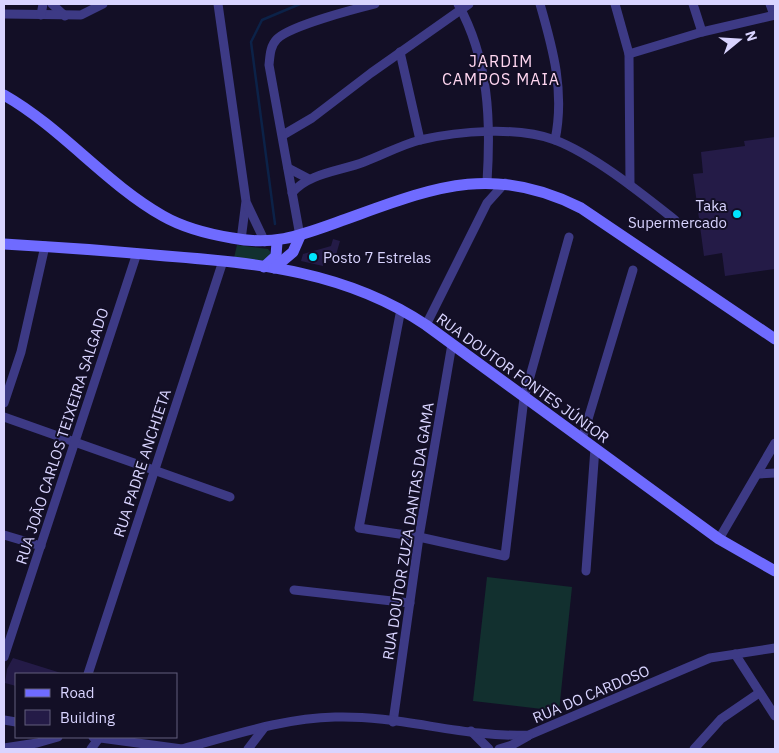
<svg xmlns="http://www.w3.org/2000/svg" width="779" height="753" font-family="'IBM Plex Sans',sans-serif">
  <rect width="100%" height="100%" fill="#130f26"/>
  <g fill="#12302f">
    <polygon points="237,245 268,249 272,254 265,261 234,258"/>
    <polygon points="487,577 572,587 559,711 473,701"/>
  </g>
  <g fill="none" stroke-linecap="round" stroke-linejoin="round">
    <polyline stroke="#0c2248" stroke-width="2.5" points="275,224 251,42 262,20 300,4"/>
  </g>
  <g fill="#241b47">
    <polygon points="775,137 775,269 725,276 722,253 704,256 693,174 703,173 701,152 745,146 744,141"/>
    <polygon points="333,239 340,241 334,262 324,259 323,266 301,261 303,254 331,246"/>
    <polygon points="13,658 61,673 61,674 16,674 16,686 5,683 7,669"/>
  </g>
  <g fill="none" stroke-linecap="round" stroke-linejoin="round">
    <g stroke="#3d3a85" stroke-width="9">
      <polyline points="52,4 65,16"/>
      <polyline points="218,4 246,201 241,240"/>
      <path d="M458,4C489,60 491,120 487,182"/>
      <path d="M540,4C553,49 565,92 555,140"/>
      <polyline points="615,4 629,54 630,185"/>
      <polyline points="693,4 702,32"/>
      <polyline points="770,4 774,15"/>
      <polyline points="4,14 81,15 103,4"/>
      <polyline points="41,15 43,4"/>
      <polyline points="400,52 420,140"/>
      <polyline points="629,54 702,32 775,15"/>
      <polyline points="283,135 312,118 371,73 469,4"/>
      <polyline points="288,168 309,179"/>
      <path d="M292,193C308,173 341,171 364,162C383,155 401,145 420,140C459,131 517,126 555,140C594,155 642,194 675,220"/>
      <polyline points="247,204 265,242"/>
      <path d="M300,236L269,65C270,56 270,46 277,39C290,26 355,9 375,4"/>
      <polyline points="401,309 359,528 419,537 505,556 524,398 569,237"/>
      <polyline points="426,325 487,203 505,183"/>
      <polyline points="4,403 21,352 45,246"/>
      <polyline points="4,417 230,497"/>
      <polyline points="582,439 633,270"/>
      <polyline points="758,474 775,473"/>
      <polyline points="4,535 41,546"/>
      <polyline points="719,539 775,443"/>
      <polyline points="586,571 595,448"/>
      <polyline points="294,590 410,603"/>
      <polyline points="735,654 775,716"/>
      <polyline points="4,657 137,253"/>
      <polyline points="88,674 223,261"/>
      <polyline points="4,720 16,722"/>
      <polyline points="393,722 419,537 452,344"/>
      <polyline points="471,731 489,749"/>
      <polyline points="93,737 182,749"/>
      <polyline points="4,748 37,743 58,737"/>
      <polyline points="91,749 99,738"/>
      <path d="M182,749C231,736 283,718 335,717C400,715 464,738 529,735L710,658L775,648"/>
      <polyline points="248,749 264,728"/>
      <polyline points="499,749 512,745 528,736"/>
      <polyline points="694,749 721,719 759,693"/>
    </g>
    <g stroke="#6f6bff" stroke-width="11">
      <path d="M4,95C62,128 105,183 163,216C184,228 208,234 232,238C274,246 299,236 338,222C428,190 489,161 581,208L775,339"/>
      <path d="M4,244C58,247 112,251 166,256C259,263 347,272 426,325L719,539L775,571"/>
      <polyline points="264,267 276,256 277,242"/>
      <polyline points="274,268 293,252 300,236"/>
    </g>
  </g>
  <g fill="#00e5ff" stroke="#130f26" stroke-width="2">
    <circle cx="737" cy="214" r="5"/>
    <circle cx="313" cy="257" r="5"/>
  </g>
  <g text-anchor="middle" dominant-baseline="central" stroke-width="4" stroke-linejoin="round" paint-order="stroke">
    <g font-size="15" fill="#d9d4ff" stroke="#130f26" text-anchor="end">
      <text x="727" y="205">Taka<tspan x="727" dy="17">Supermercado</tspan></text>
      <text x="323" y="257" text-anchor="start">Posto 7 Estrelas</text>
    </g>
    <g font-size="15" fill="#d9d4ff" stroke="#130f26">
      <text transform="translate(523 378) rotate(36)">RUA DOUTOR FONTES JÚNIOR</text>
      <text transform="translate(62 436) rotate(-72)">RUA JOÃO CARLOS TEIXEIRA SALGADO</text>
      <text transform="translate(142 463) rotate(-72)">RUA PADRE ANCHIETA</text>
      <text transform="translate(408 531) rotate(-81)">RUA DOUTOR ZUZA DANTAS DA GAMA</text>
      <text transform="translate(591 694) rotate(-23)">RUA DO CARDOSO</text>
    </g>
    <g font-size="16" letter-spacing="1" fill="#ffd6f0" stroke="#130f26">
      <text x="501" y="61">JARDIM<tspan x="501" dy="18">CAMPOS MAIA</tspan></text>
    </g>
  </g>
  <rect width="779" height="753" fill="none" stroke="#d9d4ff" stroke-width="10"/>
  <rect x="15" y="673" width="162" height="65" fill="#130f26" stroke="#625e7d"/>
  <rect x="25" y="689" width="25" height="8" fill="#6f6bff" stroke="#625e7d"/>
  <text x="60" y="698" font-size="15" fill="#d9d4ff">Road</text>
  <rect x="25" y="710" width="25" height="15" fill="#241b47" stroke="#625e7d"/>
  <text x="60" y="723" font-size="15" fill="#d9d4ff">Building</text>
  <g transform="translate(739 40) rotate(72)" stroke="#130f26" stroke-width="4" paint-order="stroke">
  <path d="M0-4L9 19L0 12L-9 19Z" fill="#d9d4ff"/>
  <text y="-8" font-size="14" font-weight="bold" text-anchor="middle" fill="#d9d4ff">N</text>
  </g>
</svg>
